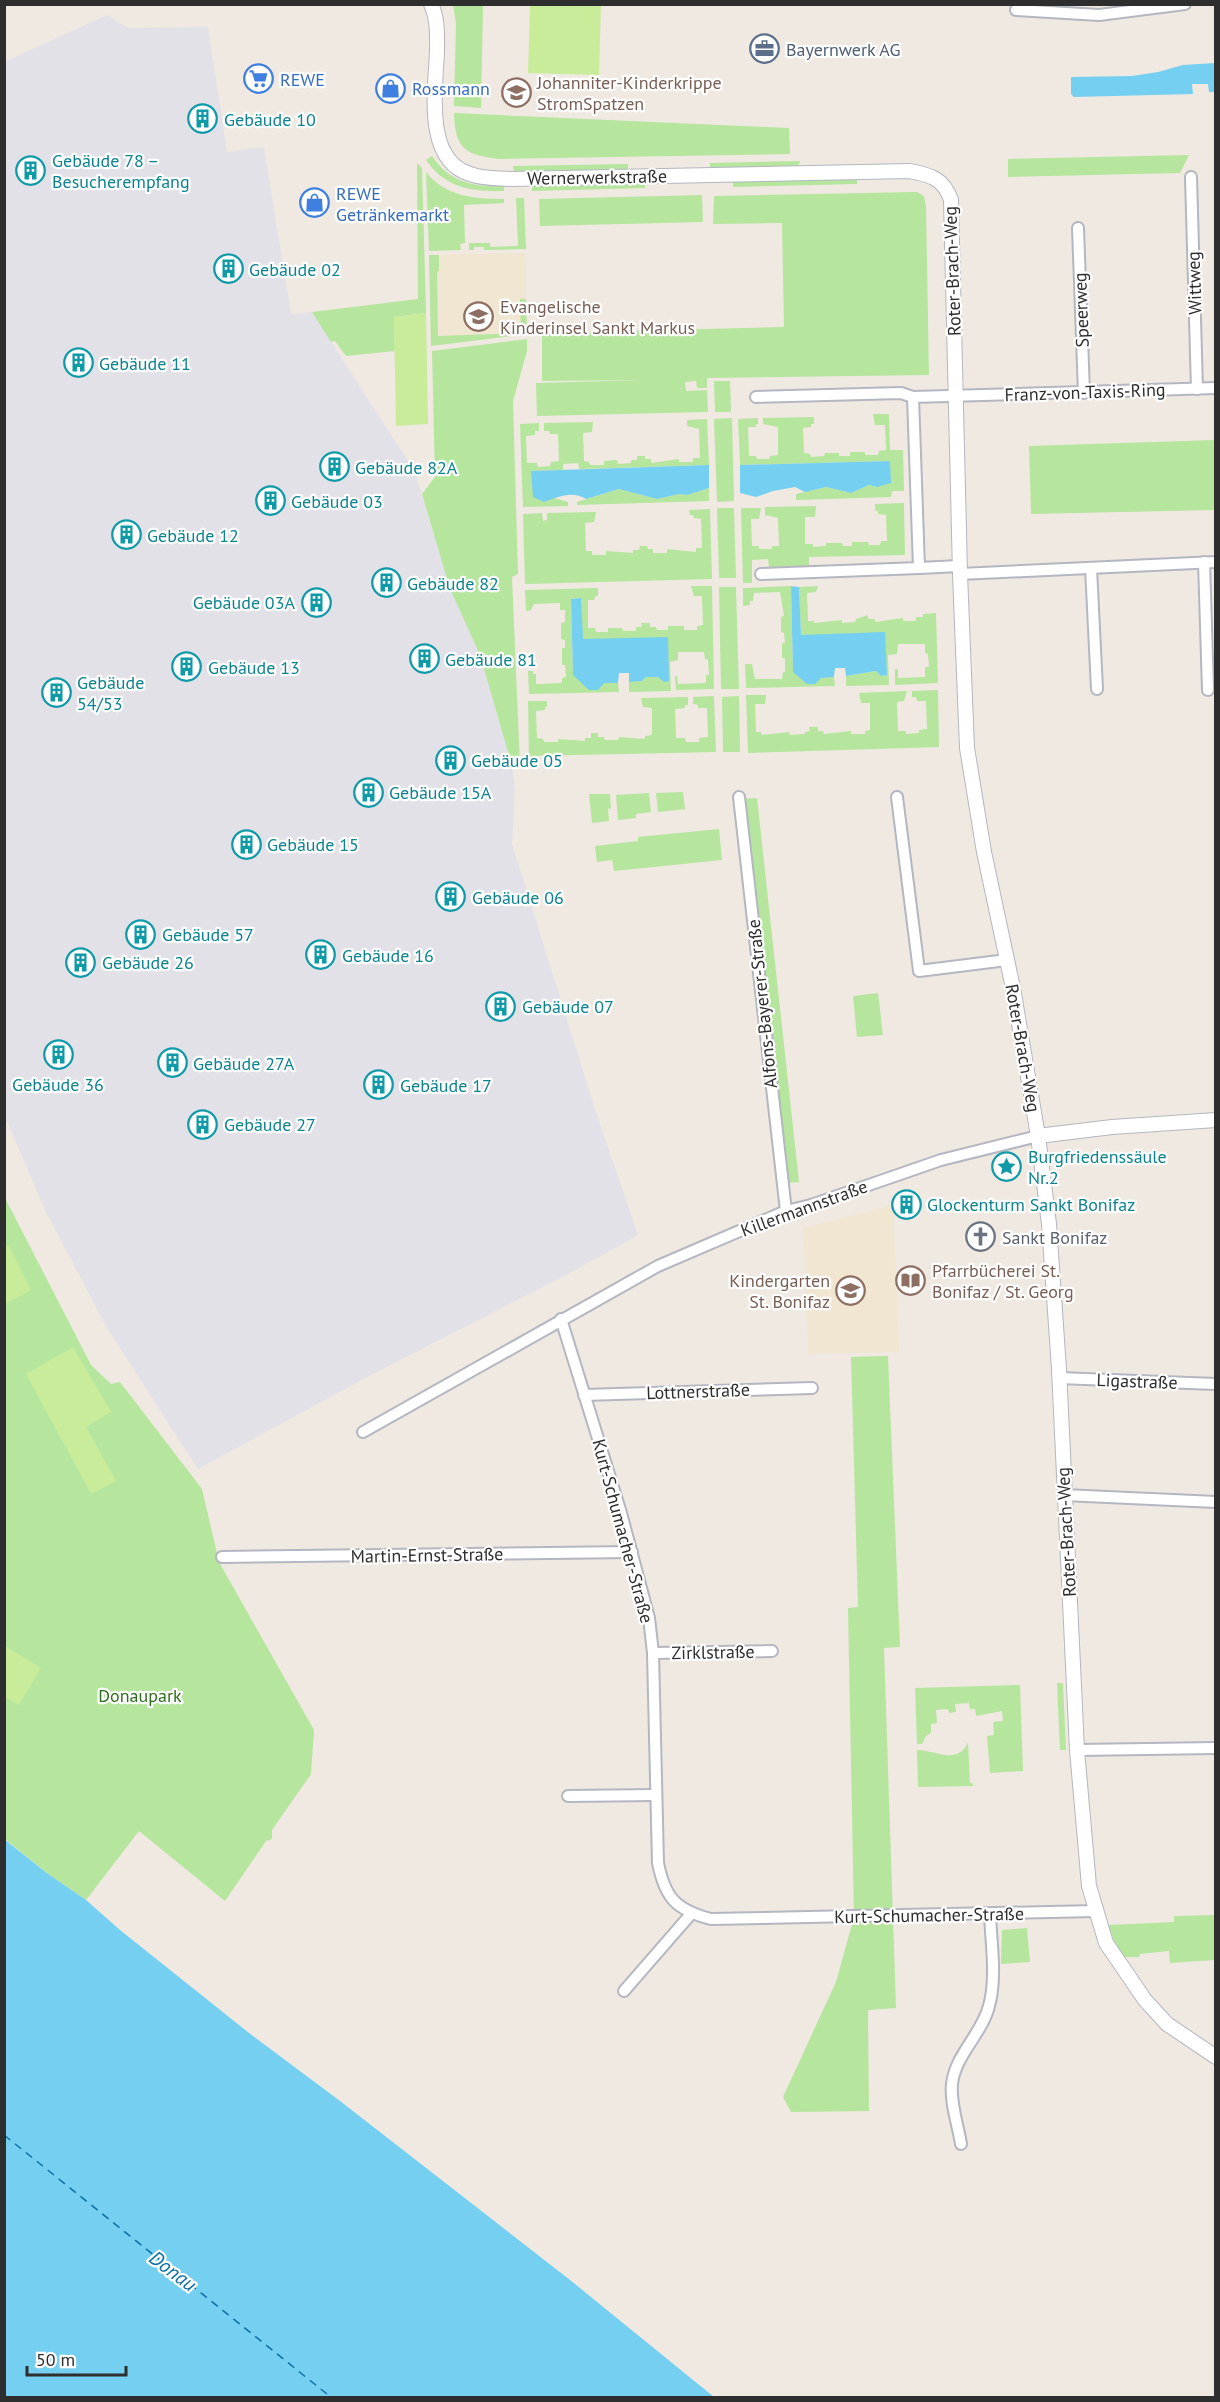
<svg xmlns="http://www.w3.org/2000/svg" width="1220" height="2402" font-family="'PT Sans',sans-serif">
  <rect width="100%" height="100%" fill="#efe9e1"/>
  <polygon fill="#e3e1e8" points="107,15 128,28 208,27 227,152 264,147 291,314 312,312 415,472 450,589 480,655 512,766 515,789 512,844 595,1109 638,1235 568,1274 369,1376 198,1469 107,1328 46,1212 5,1117 4,62"/>
  <g fill="#f0e6d1">
    <polygon points="525,253 527,334 431,346 429,255"/>
    <polygon points="893,1205 899,1352 808,1354 803,1228"/>
  </g>
  <g fill="#b6e59e">
    <polygon points="453,5 482,5 483,7 481,108 454,106 456,23"/>
    <path d="M454,113L789,128L790,154L499,159C465,155 455,149 454,113Z"/>
    <polygon points="1189,155 1180,173 1008,177 1008,159"/>
    <path d="M432,156C450,183 474,187 504,186V191C472,192 445,188 426,160Z"/>
    <polygon points="800,161 798,167 710,168 710,163"/>
    <polygon points="417,163 422,168 426,313 394,317 395,351 346,356 335,341 331,342 312,312 418,299"/>
    <polygon points="628,164 628,169 514,172 513,166"/>
    <path d="M426,172C445,197 476,199 504,199V203L464,205L465,243L460,244L461,250L429,251Z"/>
    <polygon points="857,179 857,184 733,187 733,182"/>
    <polygon points="645,183 645,188 532,191 532,185"/>
    <polygon points="917,192 924,196 926,207 929,375 707,378 707,388 697,388 696,381 685,382 686,391 707,390 708,412 537,416 536,383 644,380 542,381 542,333 784,327 782,223 713,224 714,196"/>
    <polygon points="702,195 703,222 540,226 539,199"/>
    <polygon points="516,198 524,198 526,249 484,250 484,247 474,247 474,250 469,250 469,243 490,243 490,247 518,246"/>
    <polygon points="429,255 439,255 439,271 437,272 438,336 521,333 520,299 526,299 527,334 431,346"/>
    <polygon points="527,339 527,351 513,401 518,574 512,577 520,766 512,766 480,655 450,589 422,494 435,477 432,351"/>
    <polygon points="714,381 730,381 731,412 715,412"/>
    <polygon points="873,414 889,414 890,450 903,450 904,491 892,491 891,497 796,500 796,494 826,487 851,493 869,485 877,487 890,461 740,465 738,419 758,418 758,424 756,424 756,427 748,427 749,456 756,456 757,459 769,459 770,456 778,455 778,427 763,424 763,418 814,417 814,424 811,424 811,427 803,428 804,453 810,454 811,457 824,456 825,453 839,453 839,456 850,456 850,452 865,452 865,455 878,455 879,451 886,450 885,425 875,425"/>
    <polygon points="732,418 734,501 717,502 714,419"/>
    <polygon points="707,419 709,465 579,469 578,463 563,464 563,470 532,471 544,502 554,498 568,502 568,506 523,507 520,424 539,423 539,431 535,431 535,435 526,436 527,463 537,463 538,467 550,466 551,462 559,461 558,434 550,434 549,431 544,431 544,423 593,422 592,432 583,433 584,461 589,462 590,465 604,465 604,461 617,460 618,464 631,463 631,460 637,460 637,456 645,456 645,459 651,459 651,463 679,459 679,462 693,462 693,458 700,458 699,429 687,426 687,420"/>
    <polygon points="1215,440 1215,510 1031,514 1029,446"/>
    <polygon points="709,488 709,501 577,505 577,502 619,489 657,499 679,494 687,495"/>
    <polygon points="904,503 905,555 809,557 809,566 769,568 768,559 752,560 752,583 743,583 741,508 761,508 759,519 751,519 752,546 759,546 759,549 772,549 772,546 779,546 778,518 765,515 765,507 816,506 815,517 805,517 805,544 813,544 813,547 826,546 826,543 842,543 843,546 852,546 852,542 868,542 869,545 880,545 881,541 887,541 886,515 878,514 878,511 875,511 875,504"/>
    <polygon points="717,508 734,508 736,578 719,578"/>
    <polygon points="710,509 712,579 525,584 523,514 542,513 543,521 547,520 547,513 596,512 594,522 585,523 586,551 592,551 592,555 606,555 606,551 633,553 633,550 639,550 640,546 647,546 648,549 653,549 653,553 667,553 667,549 696,552 696,548 702,548 701,519 694,518 693,515 690,515 689,510"/>
    <polygon points="691,586 712,586 714,689 676,690 675,676 677,676 678,684 706,683 706,675 709,675 708,660 705,659 704,652 678,652 678,660 670,662 671,691 629,692 629,682 642,681 646,677 659,677 664,681 669,681 582,639 581,598 571,599 573,675 604,683 618,683 619,692 529,694 528,671 533,671 533,674 536,674 536,684 562,683 562,678 566,677 565,665 562,665 562,648 565,648 565,640 561,639 561,623 565,622 565,610 560,610 560,603 534,604 531,610 526,611 525,590 598,588 598,596 595,596 594,600 588,600 588,628 595,628 596,632 608,632 608,628 622,628 623,631 636,631 636,627 642,627 641,623 650,623 650,627 656,627 657,630 668,630 668,626 684,626 684,630 697,630 697,626 703,625 702,596 694,596"/>
    <polygon points="791,586 793,672 821,678 834,677 835,686 746,688 745,664 752,664 755,679 782,679 783,672 785,672 785,658 782,658 782,643 785,643 784,633 781,632 781,617 784,616 780,592 754,593 753,601 750,601 750,605 743,606 743,588"/>
    <polygon points="818,586 816,592 807,593 808,621 814,621 814,623 842,620 842,623 855,622 856,619 868,615 868,619 875,619 875,622 903,618 903,621 916,621 916,617 923,617 923,614 936,613 938,683 895,685 895,669 898,669 898,678 925,677 925,667 929,667 928,654 925,653 925,644 898,644 897,654 888,655 889,685 846,686 846,676 876,671 881,676 886,675 801,635 799,587"/>
    <polygon points="719,587 736,587 739,689 721,689"/>
    <polygon points="938,690 939,747 748,753 746,695 766,695 765,704 755,704 756,732 761,732 762,735 789,732 790,735 805,734 805,732 810,731 809,727 818,727 818,731 823,731 824,734 851,731 851,734 865,734 865,731 870,730 870,703 861,703 859,693 907,691 904,701 897,702 898,731 906,731 906,734 919,733 919,730 927,729 926,701 917,701 916,697 912,697 912,691"/>
    <polygon points="714,696 716,752 529,756 528,701 547,701 547,707 545,707 545,710 536,711 537,738 543,739 544,742 558,742 558,739 585,741 585,738 591,738 591,733 598,733 598,737 604,737 605,740 618,740 619,737 645,739 645,736 652,735 652,708 643,707 641,698 688,697 688,705 685,705 685,708 675,709 676,738 685,738 686,742 699,742 699,738 708,737 707,708 698,708 698,705 693,704 693,697"/>
    <polygon points="739,696 740,752 723,752 722,697"/>
    <polygon points="683,792 685,809 658,812 656,793"/>
    <polygon points="649,793 651,812 636,814 636,818 618,820 616,795"/>
    <polygon points="589,794 610,794 611,808 608,809 609,821 592,823"/>
    <polygon points="757,798 799,1182 785,1183 743,799"/>
    <polygon points="719,829 722,860 614,871 612,860 597,862 595,846 638,841 638,837"/>
    <polygon points="878,993 883,1035 857,1037 853,996"/>
    <polygon points="4,1196 91,1365 111,1384 120,1382 202,1489 219,1562 314,1730 311,1774 272,1830 272,1839 266,1841 225,1901 139,1831 86,1900 48,1874 5,1839"/>
    <polygon points="888,1356 900,1647 884,1648 896,2008 868,2010 869,2111 791,2112 783,2097 836,1982 854,1917 848,1608 858,1607 851,1357"/>
    <polygon points="1057,1683 1063,1683 1066,1750 1060,1750"/>
    <polygon points="1020,1685 1023,1771 990,1773 987,1736 994,1735 993,1722 1003,1721 1002,1711 976,1716 975,1709 970,1709 969,1703 955,1704 956,1712 949,1713 948,1709 936,1710 937,1723 931,1724 931,1733 926,1736 922,1744 917,1744 915,1688"/>
    <path d="M968,1742L970,1783H973V1786L918,1787L917,1750C935,1750 958,1766 968,1742Z"/>
    <polygon points="1215,1915 1215,1960 1170,1963 1169,1951 1140,1954 1139,1957 1121,1957 1108,1925 1174,1922 1174,1916"/>
    <polygon points="1027,1928 1030,1962 1001,1964 1002,1930"/>
  </g>
  <g fill="#c9ec9a">
    <polygon points="530,5 601,5 599,75 528,73"/>
    <polygon points="426,313 428,424 396,426 394,317"/>
    <polygon points="9,1246 31,1290 5,1304 5,1248"/>
    <polygon points="73,1347 111,1412 86,1427 116,1481 91,1494 26,1374"/>
    <polygon points="5,1646 41,1668 19,1705 5,1697"/>
  </g>
  <g fill="#75cff0">
    <polygon points="1215,63 1215,92 1209,92 1208,84 1192,84 1193,94 1074,97 1071,94 1071,77 1132,76 1158,72 1183,65"/>
    <polygon points="890,461 891,483 877,487 869,485 851,493 826,487 805,492 795,487 773,491 756,497 740,493 740,465"/>
    <path d="M709,465V488L687,495L679,494L657,499L619,489L586,499C572,490 558,497 544,502L533,497L531,471Z"/>
    <polygon points="791,586 799,587 801,635 885,632 887,675 881,676 876,671 846,676 845,668 835,668 834,677 821,678 815,684 807,684 793,672"/>
    <polygon points="581,598 583,639 668,637 669,681 664,682 658,677 646,677 642,681 629,682 629,673 619,673 618,683 604,683 598,690 589,690 573,675 571,599"/>
    <polygon points="4,1839 48,1874 86,1900 120,1930 249,2033 340,2101 570,2280 714,2397 5,2397"/>
  </g>
  <g fill="none" stroke-linecap="round" stroke-linejoin="round">
    <polyline stroke="#0d6fa3" stroke-width="1.5" stroke-dasharray="8 6" stroke-linecap="butt" points="4,2135 332,2398"/>
    <defs>
      <g id="minor">
        <polyline points="1016,10 1099,15 1185,4"/>
        <polyline points="1191,177 1197,389"/>
        <polyline points="1078,228 1084,393"/>
        <polyline points="756,397 901,393 913,397"/>
        <polyline points="1204,562 1208,690"/>
        <polyline points="959,566 919,568 913,397 1216,388"/>
        <polyline points="1091,568 1097,689"/>
        <polyline points="761,574 919,568"/>
        <polyline points="960,574 1216,562"/>
        <polyline points="739,797 786,1211"/>
        <polyline points="897,797 919,971 1007,960"/>
        <path d="M561,1319L621,1513L649,1618L653,1653L658,1863C665,1898 676,1910 711,1919L1096,1911"/>
        <polyline points="1059,1378 1216,1384"/>
        <polyline points="584,1395 812,1388"/>
        <polyline points="363,1432 658,1266 786,1211 811,1205 941,1160 1038,1136"/>
        <polyline points="1064,1495 1216,1502"/>
        <polyline points="222,1557 632,1552"/>
        <polyline points="653,1653 772,1651"/>
        <polyline points="1077,1750 1216,1748"/>
        <polyline points="568,1796 656,1795"/>
        <polyline points="624,1991 691,1914"/>
        <path d="M961,2144C958,2125 950,2103 952,2084C955,2055 982,2034 989,2006C997,1977 991,1943 990,1914"/>
      </g>
      <g id="tertiary">
        <path d="M431,4C438,19 437,34 437,50C436,86 423,160 470,174C483,179 497,178 511,179L910,171C931,175 944,179 951,200L960,574L967,748L984,852L1013,988L1038,1136L1049,1224L1059,1369L1077,1750L1089,1886L1106,1943L1145,2000L1167,2024L1216,2057"/>
        <polyline points="1038,1136 1112,1127 1216,1120"/>
      </g>
    </defs>
    <use href="#minor" stroke="#b4b7c1" stroke-width="14"/>
    <use href="#tertiary" stroke="#b4b7c1" stroke-width="16"/>
    <use href="#minor" stroke="#fff" stroke-width="10"/>
    <use href="#tertiary" stroke="#fff" stroke-width="14"/>
  </g>
  <defs>
    <symbol id="office-ring" viewBox="-11 -11 22 22"><circle r="9.5" fill="#fff" stroke="#5c6f8a" stroke-width="1.5"/><path d="M-6-3h4V-5.5h4V-3h4V5H-6ZM-1-4.5V-3h2v-1.5ZM-6 0V1H6V0Z" fill="#5c6f8a"/></symbol>
    <symbol id="supermarket-ring" viewBox="-11 -11 22 22"><circle r="9.5" fill="#fff" stroke="#3f7fe0" stroke-width="1.5"/><path d="M-6-5.5h2.5l.6 2H6L4.5 2H-2.5L-4.4-4H-6ZM-1.5 3.2a1.3 1.3 0 1 0 .1 0ZM3 3.2a1.3 1.3 0 1 0 .1 0Z" fill="#3f7fe0"/></symbol>
    <symbol id="shop-ring" viewBox="-11 -11 22 22"><circle r="9.5" fill="#fff" stroke="#3f7fe0" stroke-width="1.5"/><path d="M-5-2.5h2.3a2.7 3.5 0 0 1 5.4 0H5L5.5 6h-11ZM-1.5-2.5h3a1.5 2.3 0 0 0-3 0Z" fill="#3f7fe0"/></symbol>
    <symbol id="school-ring" viewBox="-11 -11 22 22"><circle r="9.5" fill="#fff" stroke="#8d6e63" stroke-width="1.5"/><path d="M0-5L7-2L0 1L-7-2ZM-4 1L0 2.5L4 1V4Q0 6-4 4Z" fill="#8d6e63"/></symbol>
    <symbol id="building-ring" viewBox="-11 -11 22 22"><circle r="9.5" fill="#fff" stroke="#0f9aa8" stroke-width="1.5"/><path d="M-4-6H4V6H1V3H-1V6H-4ZM-2.5-4.3h1.7v1.8h-1.7ZM.8-4.3h1.7v1.8H.8ZM-2.5-1h1.7V.8h-1.7ZM.8-1h1.7V.8H.8Z" fill="#0f9aa8"/></symbol>
    <symbol id="sight-ring" viewBox="-11 -11 22 22"><circle r="9.5" fill="#fff" stroke="#0f9aa8" stroke-width="1.5"/><path d="M0-6L1.8-2.2L6-1.7L2.9 1.2L3.7 5.4L0 3.3L-3.7 5.4L-2.9 1.2L-6-1.7L-1.8-2.2Z" fill="#0f9aa8"/></symbol>
    <symbol id="church-ring" viewBox="-11 -11 22 22"><circle r="9.5" fill="#fff" stroke="#6b7280" stroke-width="1.5"/><path d="M-1.2-6h2.4v3.5h3.3v2.4h-3.3V6h-2.4V-.1h-3.3v-2.4h3.3Z" fill="#6b7280"/></symbol>
    <symbol id="library-ring" viewBox="-11 -11 22 22"><circle r="9.5" fill="#fff" stroke="#8d6e63" stroke-width="1.5"/><path d="M-6-4Q-3-5.5-.7-3.5V5Q-3 3-6 4ZM6-4Q3-5.5 .7-3.5V5Q3 3 6 4Z" fill="#8d6e63"/></symbol>
  </defs>
  <g fill-rule="evenodd">
    <use href="#office-ring" x="748" y="32" width="33" height="33"/>
    <use href="#supermarket-ring" x="242" y="62" width="33" height="33"/>
    <use href="#shop-ring" x="374" y="72" width="33" height="33"/>
    <use href="#school-ring" x="500" y="76" width="33" height="33"/>
    <use href="#building-ring" x="186" y="102" width="33" height="33"/>
    <use href="#building-ring" x="14" y="154" width="33" height="33"/>
    <use href="#shop-ring" x="298" y="186" width="33" height="33"/>
    <use href="#building-ring" x="212" y="252" width="33" height="33"/>
    <use href="#school-ring" x="462" y="300" width="33" height="33"/>
    <use href="#building-ring" x="62" y="346" width="33" height="33"/>
    <use href="#building-ring" x="318" y="450" width="33" height="33"/>
    <use href="#building-ring" x="254" y="484" width="33" height="33"/>
    <use href="#building-ring" x="110" y="518" width="33" height="33"/>
    <use href="#building-ring" x="370" y="566" width="33" height="33"/>
    <use href="#building-ring" x="300" y="586" width="33" height="33"/>
    <use href="#building-ring" x="408" y="642" width="33" height="33"/>
    <use href="#building-ring" x="170" y="650" width="33" height="33"/>
    <use href="#building-ring" x="40" y="676" width="33" height="33"/>
    <use href="#building-ring" x="434" y="744" width="33" height="33"/>
    <use href="#building-ring" x="352" y="776" width="33" height="33"/>
    <use href="#building-ring" x="230" y="828" width="33" height="33"/>
    <use href="#building-ring" x="434" y="880" width="33" height="33"/>
    <use href="#building-ring" x="124" y="918" width="33" height="33"/>
    <use href="#building-ring" x="304" y="938" width="33" height="33"/>
    <use href="#building-ring" x="64" y="946" width="33" height="33"/>
    <use href="#building-ring" x="484" y="990" width="33" height="33"/>
    <use href="#building-ring" x="42" y="1038" width="33" height="33"/>
    <use href="#building-ring" x="156" y="1046" width="33" height="33"/>
    <use href="#building-ring" x="362" y="1068" width="33" height="33"/>
    <use href="#building-ring" x="186" y="1108" width="33" height="33"/>
    <use href="#sight-ring" x="990" y="1150" width="33" height="33"/>
    <use href="#building-ring" x="890" y="1188" width="33" height="33"/>
    <use href="#church-ring" x="964" y="1220" width="33" height="33"/>
    <use href="#library-ring" x="894" y="1264" width="33" height="33"/>
    <use href="#school-ring" x="834" y="1274" width="33" height="33"/>
  </g>
  <g text-anchor="middle" dominant-baseline="central" stroke-width="4.5" stroke-linejoin="round" paint-order="stroke">
    <g font-size="18" fill="#4e5e75" stroke="#fff" text-anchor="start">
      <text x="786" y="49">Bayernwerk AG</text>
    </g>
    <g font-size="18" fill="#366cbe" stroke="#fff" text-anchor="start">
      <text x="280" y="79">REWE</text>
      <text x="412" y="88">Rossmann</text>
      <text x="336" y="193">REWE<tspan x="336" dy="21">Getränkemarkt</tspan></text>
    </g>
    <g font-size="18" fill="#785e54" stroke="#fff" text-anchor="start">
      <text x="537" y="82">Johanniter-Kinderkrippe<tspan x="537" dy="21">StromSpatzen</tspan></text>
      <text x="500" y="306">Evangelische<tspan x="500" dy="21">Kinderinsel Sankt Markus</tspan></text>
      <text x="932" y="1270">Pfarrbücherei St.<tspan x="932" dy="21">Bonifaz / St. Georg</tspan></text>
      <text x="830" y="1280" text-anchor="end">Kindergarten<tspan x="830" dy="21">St. Bonifaz</tspan></text>
    </g>
    <g font-size="18" fill="#0d838f" stroke="#fff" text-anchor="start">
      <text x="224" y="119">Gebäude 10</text>
      <text x="52" y="160">Gebäude 78 –<tspan x="52" dy="21">Besucherempfang</tspan></text>
      <text x="249" y="269">Gebäude 02</text>
      <text x="99" y="363">Gebäude 11</text>
      <text x="355" y="467">Gebäude 82A</text>
      <text x="291" y="501">Gebäude 03</text>
      <text x="147" y="535">Gebäude 12</text>
      <text x="407" y="583">Gebäude 82</text>
      <text x="295" y="602" text-anchor="end">Gebäude 03A</text>
      <text x="445" y="659">Gebäude 81</text>
      <text x="208" y="667">Gebäude 13</text>
      <text x="77" y="682">Gebäude<tspan x="77" dy="21">54/53</tspan></text>
      <text x="471" y="760">Gebäude 05</text>
      <text x="389" y="792">Gebäude 15A</text>
      <text x="267" y="844">Gebäude 15</text>
      <text x="472" y="897">Gebäude 06</text>
      <text x="162" y="934">Gebäude 57</text>
      <text x="342" y="955">Gebäude 16</text>
      <text x="102" y="962">Gebäude 26</text>
      <text x="522" y="1006">Gebäude 07</text>
      <text x="193" y="1063">Gebäude 27A</text>
      <text x="58" y="1084" text-anchor="middle">Gebäude 36</text>
      <text x="400" y="1085">Gebäude 17</text>
      <text x="224" y="1124">Gebäude 27</text>
      <text x="1028" y="1156">Burgfriedenssäule<tspan x="1028" dy="21">Nr.2</tspan></text>
      <text x="927" y="1204">Glockenturm Sankt Bonifaz</text>
    </g>
    <g font-size="18" fill="#2e2e2e" stroke="#fff">
      <text transform="translate(597 177) rotate(-1)">Wernerwerkstraße</text>
      <text transform="translate(952 271) rotate(-92)">Roter-Brach-Weg</text>
      <text transform="translate(1194 283) rotate(-92)">Wittweg</text>
      <text transform="translate(1081 310) rotate(-92)">Speerweg</text>
      <text transform="translate(1085 392) rotate(-2)">Franz-von-Taxis-Ring</text>
      <text transform="translate(762 1004) rotate(-96)">Alfons-Bayerer-Straße</text>
      <text transform="translate(1023 1048) rotate(80)">Roter-Brach-Weg</text>
      <text transform="translate(804 1208) rotate(-20)">Killermannstraße</text>
      <text transform="translate(1137 1381) rotate(2)">Ligastraße</text>
      <text transform="translate(698 1391) rotate(-2)">Lottnerstraße</text>
      <text transform="translate(623 1531) rotate(75)">Kurt-Schumacher-Straße</text>
      <text transform="translate(1066 1532) rotate(-93)">Roter-Brach-Weg</text>
      <text transform="translate(427 1555) rotate(-1)">Martin-Ernst-Straße</text>
      <text transform="translate(713 1652) rotate(-1)">Zirklstraße</text>
      <text transform="translate(929 1915) rotate(-1)">Kurt-Schumacher-Straße</text>
    </g>
    <g font-size="18" fill="#5b616d" stroke="#fff" text-anchor="start">
      <text x="1002" y="1237">Sankt Bonifaz</text>
    </g>
    <g font-size="18" fill="#2c6e1b" stroke="#fff">
      <text x="140" y="1695">Donaupark</text>
    </g>
    <g font-size="20" font-style="italic" fill="#0d6fa3" stroke="#fff">
      <text transform="translate(173 2271) rotate(37)">Donau</text>
    </g>
  </g>
  <rect width="1220" height="2402" fill="none" stroke="#2e2e2e" stroke-width="12"/>
  <path d="M27 2366v9h99v-9" fill="none" stroke="#2e2e2e" stroke-width="3"/>
  <text x="36" y="2366" font-size="18" fill="#2e2e2e" stroke="#ffffff" stroke-width="4.5" paint-order="stroke">50 m</text>
</svg>
